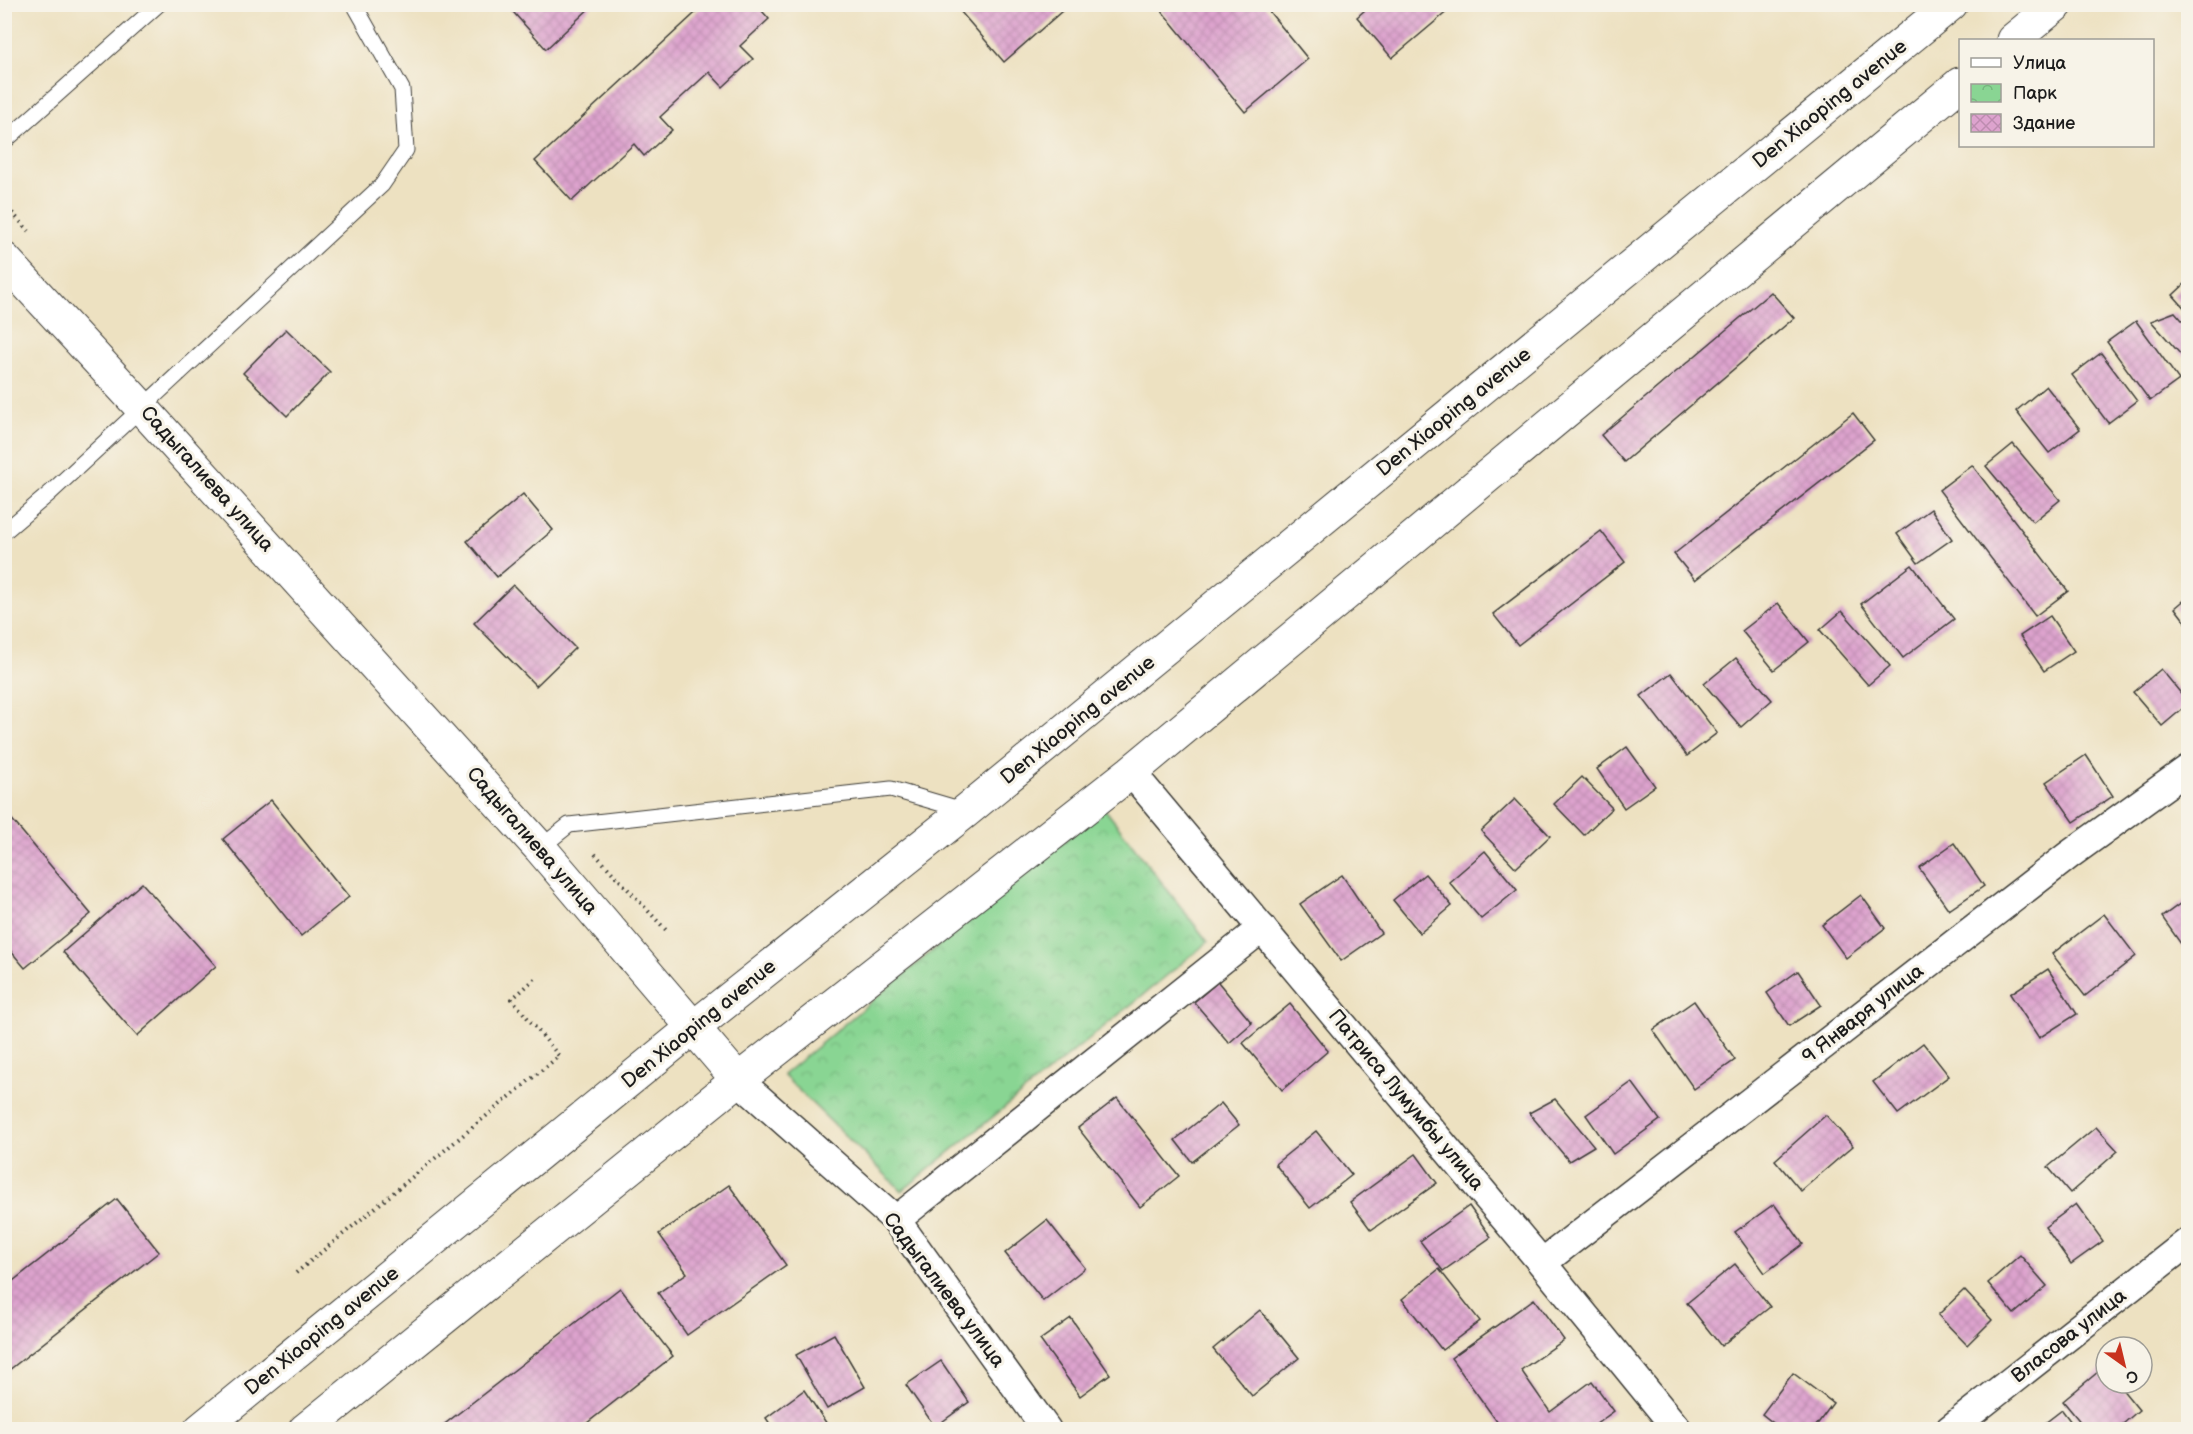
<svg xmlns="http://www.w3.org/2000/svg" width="2193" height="1434" font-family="'Balsamiq Sans',sans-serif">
  <defs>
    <pattern id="park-crowns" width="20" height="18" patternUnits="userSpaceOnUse" patternTransform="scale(1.5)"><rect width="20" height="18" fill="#89d593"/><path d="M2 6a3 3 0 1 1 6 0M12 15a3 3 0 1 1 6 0" fill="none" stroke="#76b67e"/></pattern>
    <pattern id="building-cross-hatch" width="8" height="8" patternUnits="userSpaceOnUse" patternTransform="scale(1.5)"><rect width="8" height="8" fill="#dda3ce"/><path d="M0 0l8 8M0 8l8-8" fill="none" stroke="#bd8cb0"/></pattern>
  </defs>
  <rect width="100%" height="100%" fill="#f7f3e8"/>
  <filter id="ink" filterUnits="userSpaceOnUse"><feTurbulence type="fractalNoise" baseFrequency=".0167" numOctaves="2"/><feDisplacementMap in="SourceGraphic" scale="12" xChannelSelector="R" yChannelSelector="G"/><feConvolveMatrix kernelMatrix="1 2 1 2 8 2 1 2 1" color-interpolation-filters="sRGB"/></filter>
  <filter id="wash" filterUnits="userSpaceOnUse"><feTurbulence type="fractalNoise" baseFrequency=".008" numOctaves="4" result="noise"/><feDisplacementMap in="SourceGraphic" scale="24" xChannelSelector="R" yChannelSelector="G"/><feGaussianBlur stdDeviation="1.35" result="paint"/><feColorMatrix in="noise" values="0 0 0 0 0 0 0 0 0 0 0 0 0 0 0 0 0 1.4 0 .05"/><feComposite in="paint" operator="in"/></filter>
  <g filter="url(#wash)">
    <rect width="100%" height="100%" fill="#ede1c1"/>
    <polygon fill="url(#park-crowns)" stroke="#527858" stroke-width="1.5" points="1104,808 1208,942 902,1191 783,1075"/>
    <g id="blocks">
      <g fill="url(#building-cross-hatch)">
        <polygon points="506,4 594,4 546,49"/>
        <polygon points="705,4 756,4 769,19 740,46 753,59 723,87 709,72 660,117 672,130 644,156 634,144 572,201 535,161"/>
        <polygon points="954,4 1070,4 1004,62"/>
        <polygon points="1156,4 1263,4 1308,59 1245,112"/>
        <polygon points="1372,4 1456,4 1392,58 1357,17"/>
        <polygon points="2188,281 2188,312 2173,295"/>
        <polygon points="1771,292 1794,318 1624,462 1601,435"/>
        <polygon points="2175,312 2188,327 2188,353 2183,357 2151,321"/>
        <polygon points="2136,321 2179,380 2150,401 2107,342"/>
        <polygon points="286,329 330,372 287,416 243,373"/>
        <polygon points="2101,353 2137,401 2108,423 2072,375"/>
        <polygon points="2046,386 2080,429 2049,453 2016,411"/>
        <polygon points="1853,413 1874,440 1695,580 1674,554"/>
        <polygon points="2013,444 2060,500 2033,522 1986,466"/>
        <polygon points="1972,465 2068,591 2035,616 1939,490"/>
        <polygon points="523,494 553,530 497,577 467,541"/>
        <polygon points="1931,509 1952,539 1918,563 1897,534"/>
        <polygon points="1601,531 1625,562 1518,645 1493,614"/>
        <polygon points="1912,565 1954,619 1903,658 1861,604"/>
        <polygon points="513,585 575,648 536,686 474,623"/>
        <polygon points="2188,597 2188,625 2175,608"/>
        <polygon points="1778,603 1809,642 1774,670 1742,631"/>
        <polygon points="1842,611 1890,666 1868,685 1820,630"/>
        <polygon points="2050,616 2074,651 2044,671 2020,636"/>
        <polygon points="1736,658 1772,700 1741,727 1704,684"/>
        <polygon points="2161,669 2188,702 2188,704 2162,726 2133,692"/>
        <polygon points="1671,673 1717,733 1687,756 1641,696"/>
        <polygon points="1627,747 1655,786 1624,808 1597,769"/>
        <polygon points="2086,755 2113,796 2074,822 2046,782"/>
        <polygon points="1582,777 1612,808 1584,835 1554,804"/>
        <polygon points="1515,799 1550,836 1516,868 1481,831"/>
        <polygon points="271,800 349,897 301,936 223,839"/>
        <polygon points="4,810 91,914 25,968 4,943"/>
        <polygon points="1954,843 1984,886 1949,910 1919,868"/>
        <polygon points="1485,851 1517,890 1481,919 1449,882"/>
        <polygon points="1425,874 1452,906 1420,933 1393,900"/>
        <polygon points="1342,875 1381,933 1341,961 1300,904"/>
        <polygon points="142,883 216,966 137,1036 63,952"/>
        <polygon points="1861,895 1885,928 1846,958 1822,925"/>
        <polygon points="2188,898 2188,954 2162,917"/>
        <polygon points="2104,914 2136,956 2085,996 2052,954"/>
        <polygon points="2048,969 2077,1014 2039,1038 2010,994"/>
        <polygon points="1798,971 1821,1005 1789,1026 1767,993"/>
        <polygon points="1218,982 1252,1023 1229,1043 1194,1002"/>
        <polygon points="1694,1001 1735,1060 1694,1089 1653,1030"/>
        <polygon points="1290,1004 1328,1051 1282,1090 1243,1043"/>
        <polygon points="1923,1043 1949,1076 1898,1114 1873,1082"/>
        <polygon points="1632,1082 1660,1120 1613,1154 1586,1115"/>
        <polygon points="1117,1098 1179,1176 1140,1207 1078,1128"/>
        <polygon points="1555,1099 1594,1146 1569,1161 1529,1113"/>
        <polygon points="1221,1103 1239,1125 1192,1162 1175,1140"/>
        <polygon points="1826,1115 1853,1146 1801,1191 1775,1160"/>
        <polygon points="2096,1127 2118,1151 2070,1193 2048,1167"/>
        <polygon points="1316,1131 1352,1175 1310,1208 1275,1164"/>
        <polygon points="1416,1154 1437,1183 1371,1230 1350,1202"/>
        <polygon points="729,1185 786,1265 687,1335 658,1293 687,1273 659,1234"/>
        <polygon points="117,1199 159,1252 4,1374 4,1288"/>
        <polygon points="1774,1204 1803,1244 1765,1273 1735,1232"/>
        <polygon points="2076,1204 2103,1241 2071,1264 2045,1227"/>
        <polygon points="1469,1206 1491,1237 1443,1271 1420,1241"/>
        <polygon points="1047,1220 1085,1268 1043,1301 1005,1253"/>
        <polygon points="2020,1255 2047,1286 2014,1314 1988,1283"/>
        <polygon points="1735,1264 1770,1307 1721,1346 1687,1303"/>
        <polygon points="1439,1269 1480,1321 1442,1350 1402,1299"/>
        <polygon points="620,1288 673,1356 578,1430 437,1430"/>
        <polygon points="1964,1290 1992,1320 1967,1345 1938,1315"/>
        <polygon points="1534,1299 1564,1340 1521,1370 1550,1412 1592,1381 1614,1411 1588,1430 1503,1430 1451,1358"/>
        <polygon points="1260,1310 1299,1358 1252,1396 1213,1349"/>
        <polygon points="1071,1318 1110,1374 1080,1396 1040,1340"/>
        <polygon points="834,1334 865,1387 827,1409 796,1355"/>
        <polygon points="941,1361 969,1402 935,1427 906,1385"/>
        <polygon points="2104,1367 2106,1369 2106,1383 2117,1383 2139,1410 2116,1430 2087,1430 2063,1401"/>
        <polygon points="1793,1373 1833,1403 1813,1430 1782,1430 1762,1414"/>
        <polygon points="804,1390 831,1430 774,1430 766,1418"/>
        <polygon points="2062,1410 2077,1430 2036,1430"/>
      </g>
    </g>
  </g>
  <g filter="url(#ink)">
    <use href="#blocks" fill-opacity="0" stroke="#3b3a35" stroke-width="1.5"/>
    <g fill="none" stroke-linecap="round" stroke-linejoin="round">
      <defs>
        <g id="service">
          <polyline points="4,142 159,4"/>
          <polyline points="4,532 50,493 382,185 406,150 402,89 354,4"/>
          <polyline points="540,848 569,825 891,789 966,811"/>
        </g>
        <g id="minor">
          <polyline points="1131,772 1542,1263 1678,1430"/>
          <polyline points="738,1080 896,1220 1047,1430"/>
          <polyline points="896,1220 1262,928"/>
          <polyline points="1542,1263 2069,855 2188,769"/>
          <polyline points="1949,1430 2188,1242"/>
        </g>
        <g id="primary">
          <polyline points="2013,40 2057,4"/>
          <polyline points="4,259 142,408 540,848 738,1080"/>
          <polyline points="200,1430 693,1028 966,811 1951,4"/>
          <polyline points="305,1430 738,1080 1131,772 1960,84"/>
        </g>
      </defs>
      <use href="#service" stroke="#3b3a35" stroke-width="17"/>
      <use href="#minor" stroke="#3b3a35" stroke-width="31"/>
      <use href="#primary" stroke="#3b3a35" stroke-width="35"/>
      <g stroke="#3b3a35" stroke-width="4" stroke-dasharray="1.5 4.5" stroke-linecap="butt">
        <polyline points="4,204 29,231"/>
        <polyline points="595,854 666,930"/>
        <polyline points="296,1273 559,1056 512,999 536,978"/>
      </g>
      <use href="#service" stroke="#fff" stroke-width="15"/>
      <use href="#minor" stroke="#fff" stroke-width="28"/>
      <use href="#primary" stroke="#fff" stroke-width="33"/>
    </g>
  </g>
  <g text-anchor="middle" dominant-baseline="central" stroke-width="6" stroke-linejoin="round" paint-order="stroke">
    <g font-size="20" fill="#1c1c1c" stroke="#f7f3e8">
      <text transform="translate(1830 104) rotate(-39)">Den Xiaoping avenue</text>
      <text transform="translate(1454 412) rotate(-39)">Den Xiaoping avenue</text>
      <text transform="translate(207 479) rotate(48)">Садыгалиева улица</text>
      <text transform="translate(1078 720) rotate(-39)">Den Xiaoping avenue</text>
      <text transform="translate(532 841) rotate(49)">Садыгалиева улица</text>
      <text transform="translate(1863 1014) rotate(-38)">9 Января улица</text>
      <text transform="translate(699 1024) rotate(-39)">Den Xiaoping avenue</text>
      <text transform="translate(1406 1100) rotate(50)">Патриса Лумумбы улица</text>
      <text transform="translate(944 1290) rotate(53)">Садыгалиева улица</text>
      <text transform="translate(322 1331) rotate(-39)">Den Xiaoping avenue</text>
      <text transform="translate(2069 1336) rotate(-38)">Власова улица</text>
    </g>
  </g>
  <rect width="2193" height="1434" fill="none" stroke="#f7f3e8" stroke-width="24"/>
  <rect x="1959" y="39" width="195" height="108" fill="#f7f3e8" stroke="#9f9d96" stroke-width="1.5"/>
  <rect x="1971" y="58" width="30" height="9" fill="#ffffff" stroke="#9f9d96" stroke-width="1.5"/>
  <text x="2013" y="69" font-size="18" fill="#1c1c1c">Улица</text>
  <rect x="1971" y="84" width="30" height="18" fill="url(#park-crowns)" stroke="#9f9d96" stroke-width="1.5"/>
  <text x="2013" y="99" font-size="18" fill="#1c1c1c">Парк</text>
  <rect x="1971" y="114" width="30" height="18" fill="url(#building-cross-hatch)" stroke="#9f9d96" stroke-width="1.5"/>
  <text x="2013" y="129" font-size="18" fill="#1c1c1c">Здание</text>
  <g transform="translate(2124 1365) rotate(146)"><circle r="28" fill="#f7f3e8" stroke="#9f9d96" stroke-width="1.5"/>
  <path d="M0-4.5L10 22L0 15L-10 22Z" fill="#c8321e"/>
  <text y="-9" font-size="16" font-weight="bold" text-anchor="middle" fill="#1c1c1c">С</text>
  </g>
</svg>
